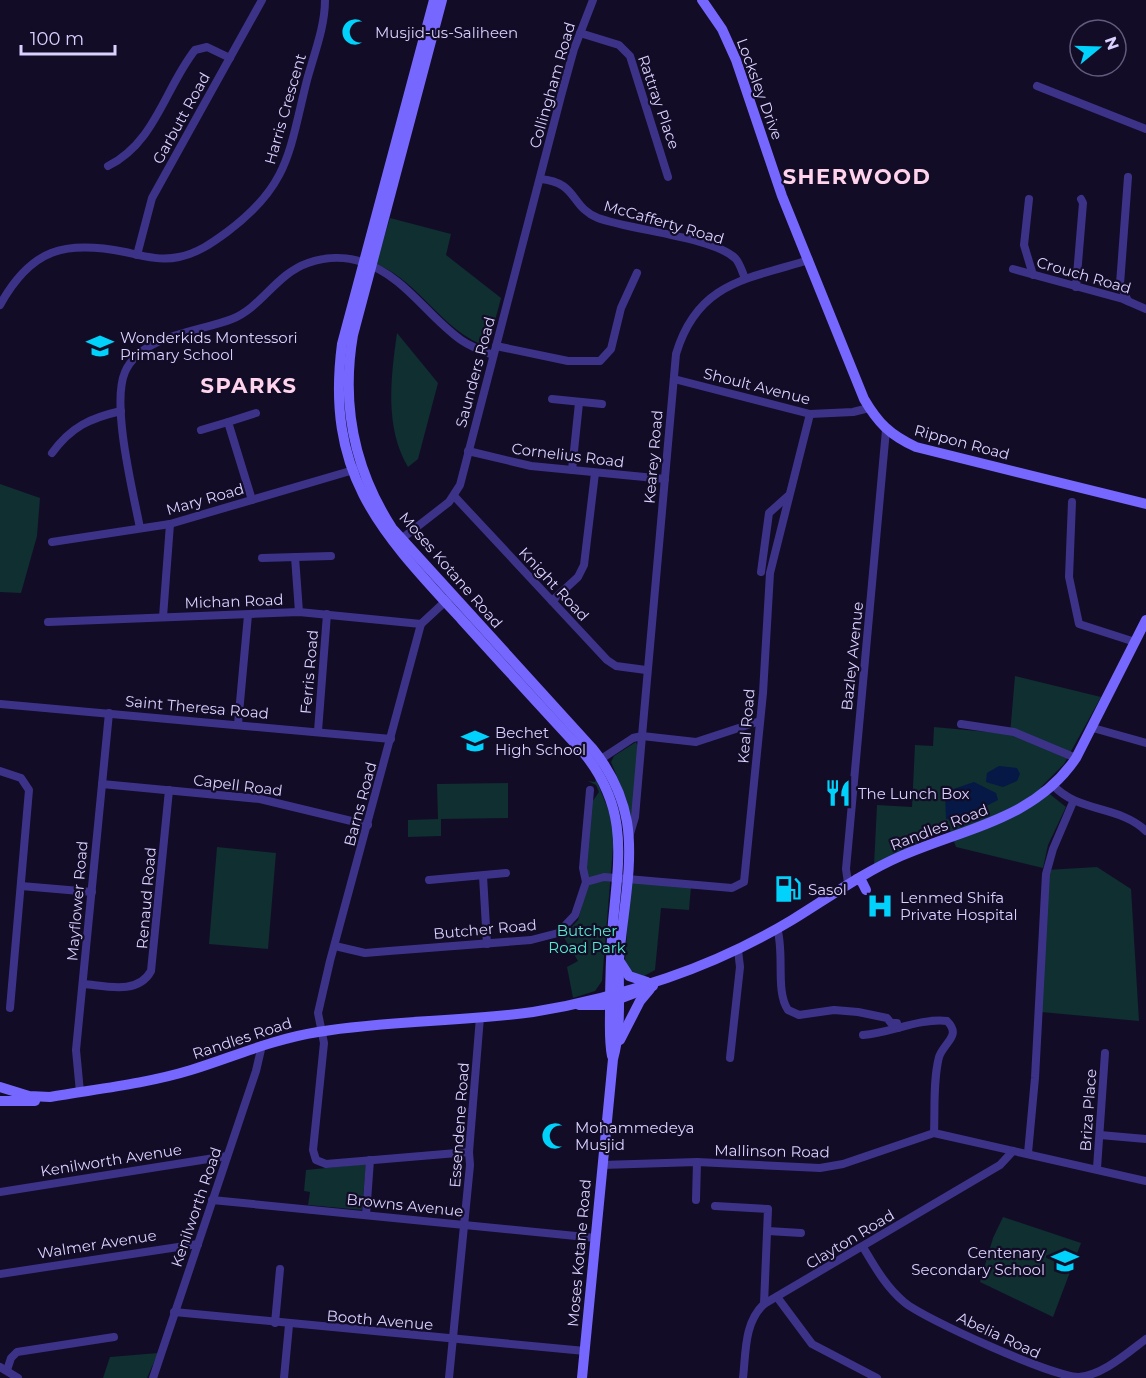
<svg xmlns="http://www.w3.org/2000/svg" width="1146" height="1378" font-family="Montserrat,sans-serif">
  <rect width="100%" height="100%" fill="#130c26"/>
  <g fill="#0f2f31">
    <path d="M390,218L451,234L446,255L501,298L488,347C442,332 421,282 376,264Z"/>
    <path d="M397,333L438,383L418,459L408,467C384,427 391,376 397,333Z"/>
    <polygon points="0,484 40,498 37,536 21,593 0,592"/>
    <polygon points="1015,676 1101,697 1064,764 1041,787 1066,807 1048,845 1043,868 956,847 949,828 874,865 877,805 912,807 915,745 933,746 934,727 1010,734"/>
    <polygon points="636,742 638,747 632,824 627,801 611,762 614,756"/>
    <polygon points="596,779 610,814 614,835 602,981 595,991 573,998 567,967 578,961 563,936 578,920 582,906 592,802 599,792 596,785 588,781 595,782"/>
    <polygon points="508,783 508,818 441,819 441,836 408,837 408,820 438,819 437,784"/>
    <polygon points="217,847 276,853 268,949 209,944"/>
    <polygon points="1097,867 1131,889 1139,1021 1041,1012 1046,870"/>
    <polygon points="634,882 691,887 689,910 661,908 655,970 644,976 632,973 625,962 630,886"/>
    <polygon points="366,1164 362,1210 308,1205 310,1192 304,1191 306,1170"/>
    <polygon points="1003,1217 1081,1243 1053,1317 980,1282 993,1238"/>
    <polygon points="158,1353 147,1378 103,1378 110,1357"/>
  </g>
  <g fill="#051846">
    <polygon points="999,766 1017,768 1020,774 1017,781 1003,787 986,782 987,773"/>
    <polygon points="974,782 996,793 998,800 957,821 946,819 945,792"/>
  </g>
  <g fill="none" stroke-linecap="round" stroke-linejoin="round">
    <g stroke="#3c3389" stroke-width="8">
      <polyline points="580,33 619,45 630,56 668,177"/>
      <polyline points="1037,86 1146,129"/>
      <path d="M108,166C155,143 165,88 195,50L207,47L230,58"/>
      <polyline points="1128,177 1120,284 1128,301"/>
      <path d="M540,179C578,182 570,207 598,218C630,230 712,237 735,258C740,263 742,272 745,278"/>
      <polyline points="1029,199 1024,245 1033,275"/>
      <polyline points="137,255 152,198 262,0"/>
      <polyline points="1013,269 1123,299 1146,309"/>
      <polyline points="1076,287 1083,203 1081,199"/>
      <path d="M0,305C31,249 64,240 125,252C143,256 160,261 179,257C198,253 212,243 227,232C290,185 289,151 307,80C314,54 325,27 325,0"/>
      <polyline points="496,346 568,361 600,361 611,349 621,308 637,273"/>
      <polyline points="674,379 810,414 853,412 869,408"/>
      <polyline points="552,399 602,404"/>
      <polyline points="201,430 228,422"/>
      <polyline points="468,451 531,466 665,479"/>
      <path d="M52,453C71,427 90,418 121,411"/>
      <polyline points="572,470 579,403"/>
      <polyline points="455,497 607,660 616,666 646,670"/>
      <polyline points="252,500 228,422 256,413"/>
      <polyline points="1072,502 1069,577 1079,624 1135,642"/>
      <path d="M140,528C133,492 111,404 125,372C141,335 199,332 232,319C262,307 276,274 308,263C325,257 345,256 362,262C405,276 426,315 461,340C471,347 482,351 493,355"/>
      <polyline points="400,540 449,502 460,485 561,96 574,49 593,0"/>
      <polyline points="52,542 170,524 357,469"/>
      <polyline points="295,557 299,612"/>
      <polyline points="262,558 331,556"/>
      <polyline points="761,572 769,513 788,496"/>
      <polyline points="448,599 421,624 330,961 318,1013 324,1043 313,1150 316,1160 326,1164 469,1152"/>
      <polyline points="552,601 578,577 584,565 595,473"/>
      <polyline points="163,617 170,524"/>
      <polyline points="48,622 299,612 421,624"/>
      <polyline points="0,704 391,739"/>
      <polyline points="238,724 248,615"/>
      <polyline points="961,724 1014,732 1076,758"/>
      <polyline points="1093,728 1146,743"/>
      <polyline points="318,731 327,614"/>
      <path d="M598,761L633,738L642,736L676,354C697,283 746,279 809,260"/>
      <polyline points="0,771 21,778 29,790 10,1008"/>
      <polyline points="102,784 260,799 368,825"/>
      <path d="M1053,785C1078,813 1119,805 1146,831"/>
      <polyline points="629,837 635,817 642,736 696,742 760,721"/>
      <polyline points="483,876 487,944"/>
      <polyline points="429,880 506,873"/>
      <polyline points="586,882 604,877 732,888 744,882 763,693 770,573 810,414"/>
      <polyline points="848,883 846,869 886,430"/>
      <polyline points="21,886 92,892"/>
      <path d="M777,928C785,953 775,991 788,1010L799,1015L834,1010L858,1012L887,1018L891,1023H897L898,1028"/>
      <polyline points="335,946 365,953 389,951 531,940 558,933 575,915 586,882 583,868 590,790"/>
      <path d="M84,984C106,986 138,995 151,971L169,790"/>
      <path d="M863,1035C891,1033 919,1018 947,1021C962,1036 944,1042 939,1057C933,1080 935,1109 934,1133"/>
      <polyline points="730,1058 740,967 738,950"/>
      <polyline points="80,1092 76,1050 109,713"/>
      <polyline points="1100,1135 1146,1139"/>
      <polyline points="1028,1153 1035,1078 1046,874 1053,849 1073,802"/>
      <polyline points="602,1165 697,1162 820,1168 843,1164 934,1133 1146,1181"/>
      <polyline points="1097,1168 1105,1053"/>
      <polyline points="0,1192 227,1156"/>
      <polyline points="212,1200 596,1238"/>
      <polyline points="696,1200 697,1162"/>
      <polyline points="715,1206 768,1209 764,1304"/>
      <polyline points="366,1215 370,1160"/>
      <polyline points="768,1231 801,1233"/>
      <path d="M863,1247C875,1267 886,1287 904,1302C924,1319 1055,1378 1079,1377C1103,1375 1127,1353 1146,1339"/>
      <polyline points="0,1274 198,1244"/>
      <polyline points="777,1297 812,1344 877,1378"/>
      <polyline points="174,1312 585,1351"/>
      <polyline points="275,1323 280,1269"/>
      <polyline points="0,1367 18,1378"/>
      <polyline points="7,1370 11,1358 17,1352 114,1337"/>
      <polyline points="153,1378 256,1071 262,1045"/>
      <polyline points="284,1378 289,1325"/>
      <polyline points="449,1378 470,1165 469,1152 480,1017"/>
      <path d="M743,1378C746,1352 744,1323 764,1304L1000,1165L1013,1151"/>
    </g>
    <g stroke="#7668ff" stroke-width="10">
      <path d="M434,0L342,344C325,475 380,531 462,620C502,664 542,708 583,752C629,808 619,856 613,922C611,952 610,981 610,1010C610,1026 609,1041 612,1056"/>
      <path d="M442,0L353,335C341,405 354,469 392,528L592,748C610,770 622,794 627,822C634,866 622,915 619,959C618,992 622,1028 613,1059L582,1378"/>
      <path d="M702,0L722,29L736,60L782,196L864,399C878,423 890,435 916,447L1146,504"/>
      <polyline points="857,879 862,882 866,890"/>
      <polyline points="620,962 629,976 647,982"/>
      <polyline points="579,1005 603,1005 653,986"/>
      <polyline points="620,1040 640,1001 650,989"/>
      <path d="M0,1087L29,1096L50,1097C96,1089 145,1084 191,1070C233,1057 273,1039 318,1032C389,1020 461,1022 533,1012C577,1005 624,993 667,978C711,963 752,944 792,920C828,898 862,873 901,856C965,828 1035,819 1076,758L1146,620"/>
      <polyline points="0,1101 35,1101"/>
    </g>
  </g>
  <defs>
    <symbol id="mosque-bare" viewBox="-9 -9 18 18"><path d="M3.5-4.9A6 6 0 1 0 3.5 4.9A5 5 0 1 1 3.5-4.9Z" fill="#00d2fc" stroke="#130c26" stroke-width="2.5" paint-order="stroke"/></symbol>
    <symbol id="school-bare" viewBox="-9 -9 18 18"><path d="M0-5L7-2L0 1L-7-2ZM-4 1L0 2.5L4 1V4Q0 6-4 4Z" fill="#00d2fc" stroke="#130c26" stroke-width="2.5" paint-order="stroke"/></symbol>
    <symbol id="restaurant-bare" viewBox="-9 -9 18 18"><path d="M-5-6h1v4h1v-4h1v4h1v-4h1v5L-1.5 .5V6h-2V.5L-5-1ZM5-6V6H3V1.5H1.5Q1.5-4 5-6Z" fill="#00d2fc" stroke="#130c26" stroke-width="2.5" paint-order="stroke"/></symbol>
    <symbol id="fuel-bare" viewBox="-9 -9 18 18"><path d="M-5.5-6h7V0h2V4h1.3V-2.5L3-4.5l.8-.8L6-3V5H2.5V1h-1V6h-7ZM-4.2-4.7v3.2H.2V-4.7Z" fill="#00d2fc" stroke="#130c26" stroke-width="2.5" paint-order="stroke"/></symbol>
    <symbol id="hospital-bare" viewBox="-9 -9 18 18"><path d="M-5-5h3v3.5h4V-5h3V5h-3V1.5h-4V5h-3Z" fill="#00d2fc" stroke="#130c26" stroke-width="2.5" paint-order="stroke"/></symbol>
  </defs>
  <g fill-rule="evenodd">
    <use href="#mosque-bare" x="336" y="13" width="38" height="38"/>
    <use href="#school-bare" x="81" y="327" width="38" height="38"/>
    <use href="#school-bare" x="456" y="722" width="38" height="38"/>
    <use href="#restaurant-bare" x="819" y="774" width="38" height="38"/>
    <use href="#fuel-bare" x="769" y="870" width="38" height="38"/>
    <use href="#hospital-bare" x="861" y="887" width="38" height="38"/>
    <use href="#mosque-bare" x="536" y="1117" width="38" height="38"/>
    <use href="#school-bare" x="1046" y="1242" width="38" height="38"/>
  </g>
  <g text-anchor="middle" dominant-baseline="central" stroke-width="4.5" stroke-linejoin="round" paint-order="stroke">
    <g font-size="15" fill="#dad1ff" stroke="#130c26" text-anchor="start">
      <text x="375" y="32">Musjid-us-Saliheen</text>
      <text x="120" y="337">Wonderkids Montessori<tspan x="120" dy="17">Primary School</tspan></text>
      <text x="495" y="732">Bechet<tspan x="495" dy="17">High School</tspan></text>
      <text x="858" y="793">The Lunch Box</text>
      <text x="808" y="889">Sasol</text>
      <text x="900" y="897">Lenmed Shifa<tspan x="900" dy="17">Private Hospital</tspan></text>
      <text x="575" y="1127">Mohammedeya<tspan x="575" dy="17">Musjid</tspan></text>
      <text x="1045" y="1252" text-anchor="end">Centenary<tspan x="1045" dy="17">Secondary School</tspan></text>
    </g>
    <g font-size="15" fill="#dad1ff" stroke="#130c26">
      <text transform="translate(552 85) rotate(-74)">Collingham Road</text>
      <text transform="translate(760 89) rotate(70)">Locksley Drive</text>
      <text transform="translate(659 102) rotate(71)">Rattray Place</text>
      <text transform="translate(285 109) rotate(-74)">Harris Crescent</text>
      <text transform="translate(181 118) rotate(-61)">Garbutt Road</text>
      <text transform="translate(664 222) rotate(16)">McCafferty Road</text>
      <text transform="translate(1084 275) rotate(16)">Crouch Road</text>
      <text transform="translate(475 372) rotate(-75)">Saunders Road</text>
      <text transform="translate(757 386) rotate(14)">Shoult Avenue</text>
      <text transform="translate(962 442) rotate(15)">Rippon Road</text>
      <text transform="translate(568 455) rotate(7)">Cornelius Road</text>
      <text transform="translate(653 457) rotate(-85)">Kearey Road</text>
      <text transform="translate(205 499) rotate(-16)">Mary Road</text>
      <text transform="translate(451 570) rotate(49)">Moses Kotane Road</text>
      <text transform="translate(554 584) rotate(47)">Knight Road</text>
      <text transform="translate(234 601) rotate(-2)">Michan Road</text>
      <text transform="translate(852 656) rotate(-84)">Bazley Avenue</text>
      <text transform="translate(309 672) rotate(-85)">Ferris Road</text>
      <text transform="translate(197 707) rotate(5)">Saint Theresa Road</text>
      <text transform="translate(746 726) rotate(-85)">Keal Road</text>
      <text transform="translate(238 785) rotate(7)">Capell Road</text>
      <text transform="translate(360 804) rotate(-75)">Barns Road</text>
      <text transform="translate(939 827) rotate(-21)">Randles Road</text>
      <text transform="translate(146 898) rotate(-85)">Renaud Road</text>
      <text transform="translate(77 901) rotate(-85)">Mayflower Road</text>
      <text transform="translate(485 929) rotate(-5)">Butcher Road</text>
      <text transform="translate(242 1038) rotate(-18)">Randles Road</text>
      <text transform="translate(1088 1110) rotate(-86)">Briza Place</text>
      <text transform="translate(459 1125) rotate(-86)">Essendene Road</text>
      <text transform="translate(772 1151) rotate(1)">Mallinson Road</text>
      <text transform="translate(111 1160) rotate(-9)">Kenilworth Avenue</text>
      <text transform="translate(405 1205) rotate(6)">Browns Avenue</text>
      <text transform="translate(196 1207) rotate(-71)">Kenilworth Road</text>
      <text transform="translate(850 1239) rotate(-31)">Clayton Road</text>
      <text transform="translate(97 1244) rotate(-9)">Walmer Avenue</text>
      <text transform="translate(579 1253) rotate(-85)">Moses Kotane Road</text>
      <text transform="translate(380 1320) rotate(5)">Booth Avenue</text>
      <text transform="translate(999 1335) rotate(25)">Abelia Road</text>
    </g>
    <g font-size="15" fill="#52ebcf" stroke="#130c26">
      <text x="587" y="930">Butcher<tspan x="587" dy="17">Road Park</tspan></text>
    </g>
    <g font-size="21" font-weight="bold" letter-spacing="1.5" fill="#ffd3ec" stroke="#130c26">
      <text x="857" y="176">SHERWOOD</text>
      <text x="249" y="385">SPARKS</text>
    </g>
  </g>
  <g transform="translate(1098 48) rotate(71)"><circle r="28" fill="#130c26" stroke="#635b7d" stroke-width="1.5"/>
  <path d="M0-4.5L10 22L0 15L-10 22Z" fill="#00d2fc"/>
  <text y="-9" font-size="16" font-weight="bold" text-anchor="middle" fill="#dad1ff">N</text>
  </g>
  <path d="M21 45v9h94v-9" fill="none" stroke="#dad1ff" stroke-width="3"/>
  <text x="30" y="45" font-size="18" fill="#dad1ff" stroke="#130c26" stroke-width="4.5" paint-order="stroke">100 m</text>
</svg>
